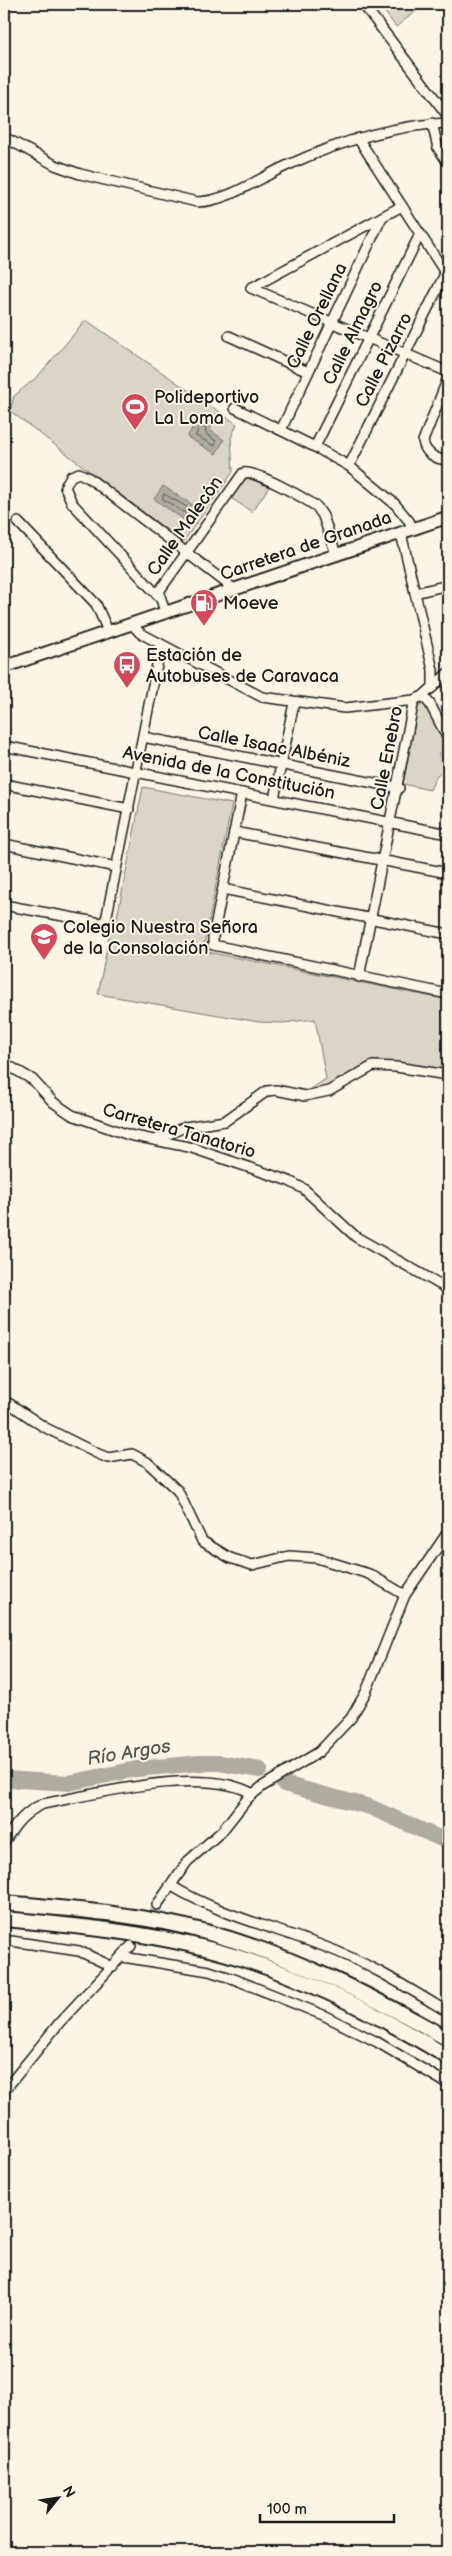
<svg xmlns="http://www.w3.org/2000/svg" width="452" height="2556" font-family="'Balsamiq Sans',sans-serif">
  <rect width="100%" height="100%" fill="#fcf5e5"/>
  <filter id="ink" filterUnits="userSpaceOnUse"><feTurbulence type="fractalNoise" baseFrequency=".02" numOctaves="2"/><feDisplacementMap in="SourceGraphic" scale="10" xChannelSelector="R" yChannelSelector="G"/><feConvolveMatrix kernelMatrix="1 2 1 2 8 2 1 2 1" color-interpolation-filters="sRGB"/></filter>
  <g filter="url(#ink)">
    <g fill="#dbd5c8" stroke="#7c7872">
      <polygon points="382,4 425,4 396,27 380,6"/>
      <polygon points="86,320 237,424 231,438 233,472 183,542 10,411 14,396 38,376"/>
      <polygon points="246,477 269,487 252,512 231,498"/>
      <polygon points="424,703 428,706 448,744 448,748 438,754 447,767 437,775 430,790 403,784 418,707"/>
      <polygon points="143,787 232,804 203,951 448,1000 448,1072 378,1063 354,1076 313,1093 309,1090 326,1079 315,1019 283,1023 259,1022 98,994 110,932 114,932"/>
    </g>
    <g fill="#b0aba1" stroke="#75726c">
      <polygon points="200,415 213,424 210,430 224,440 216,454 187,437"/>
      <polygon points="163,486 196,507 186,521 154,499"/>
    </g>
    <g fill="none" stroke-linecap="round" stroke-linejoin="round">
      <g stroke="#575551" stroke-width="1">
        <polygon points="201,424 205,425 206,434 216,441 215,446 196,436"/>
        <polygon points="164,494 187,507 186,512 183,512 163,499"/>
      </g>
      <g stroke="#b0aba1" stroke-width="16">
        <polyline points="4,1779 69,1783 136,1769 200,1763 220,1763 260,1770"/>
        <polyline points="284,1784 370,1807 448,1842"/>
      </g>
      <polyline stroke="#dad4c7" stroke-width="9" stroke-dasharray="9 4.5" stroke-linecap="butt" points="131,1946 157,1905"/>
      <defs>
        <g id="minor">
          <polyline points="363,4 448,116"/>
          <polyline points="432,123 438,148 448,163"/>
          <path d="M4,137L55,165L80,174L197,202C229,201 257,179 286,166C336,143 392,125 448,123"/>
          <polyline points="358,138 448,277"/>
          <polyline points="251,288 448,372"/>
          <polyline points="251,288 402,206"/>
          <polyline points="229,336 308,372"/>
          <path d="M448,378L423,441C425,454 437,460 448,460"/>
          <polyline points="235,408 315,447 349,466 395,504 409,521 413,529"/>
          <polyline points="281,430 382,217"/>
          <polyline points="315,447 420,234"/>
          <polyline points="349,466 448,268"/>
          <polyline points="18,522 96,604 108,631"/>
          <polyline points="401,533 433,670 433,687"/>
          <polyline points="415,593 448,585"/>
          <polyline points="161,599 72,503 65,487 71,476 79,473 89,478 234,589"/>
          <path d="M165,612L160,596V590L243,473C255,470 306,499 317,507L323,516L336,554"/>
          <polyline points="131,623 140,633 262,697 345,708 414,700 423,696 448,673"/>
          <polyline points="423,696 430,704 448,739"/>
          <polyline points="143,737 399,788"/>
          <polyline points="4,746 448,834"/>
          <polyline points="4,784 129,809"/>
          <polyline points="242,793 213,937 213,945 448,994"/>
          <polyline points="274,799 294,703"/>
          <polyline points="234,832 448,873"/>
          <polyline points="4,844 116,867"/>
          <polyline points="223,889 448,934"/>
          <polyline points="4,905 101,923 106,920 161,645"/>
          <polyline points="359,977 414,700"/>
          <polyline points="4,1063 33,1080 53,1102 72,1115 129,1135 189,1147 289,1181 304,1189 356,1237 448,1289"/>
          <polyline points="157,1139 185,1127 225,1121 267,1091 276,1090 305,1096 329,1091 373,1066 396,1067 448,1075"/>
          <polyline points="4,1400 44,1427 96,1453 108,1458 132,1454 147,1462 178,1491 202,1541 230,1558 252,1565 289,1556 317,1558 369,1574 405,1595"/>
          <path d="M4,1842C15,1825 24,1812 43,1804C96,1794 205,1765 253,1794"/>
          <path d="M170,1885C217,1914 272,1927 323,1946C367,1962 408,1988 448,2012"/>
          <polyline points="157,1905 187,1862 222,1831 248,1798 263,1786 319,1752 351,1718 366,1692 405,1595 448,1532"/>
          <polyline points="4,1940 79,1951 113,1967"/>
          <polyline points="123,1957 209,1971 234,1979 323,2015 377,2042 448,2084"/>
          <polyline points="4,2091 60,2022 131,1946"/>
        </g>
        <polyline id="major" points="4,667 448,517"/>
        <g id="highway">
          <path d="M4,1903C71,1909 141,1914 206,1932C293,1956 370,1995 448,2039"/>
          <path d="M4,1919C80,1926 166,1934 240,1958C312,1981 383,2017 448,2057"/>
        </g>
      </defs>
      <use href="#minor" stroke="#1c1c1c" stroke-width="12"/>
      <use href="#major" stroke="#1c1c1c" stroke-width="15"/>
      <use href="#highway" stroke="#1c1c1c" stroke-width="18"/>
      <use href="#minor" stroke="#fcf5e5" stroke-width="9"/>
      <use href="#major" stroke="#fcf5e5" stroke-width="11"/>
      <use href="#highway" stroke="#fcf5e5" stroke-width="14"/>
    </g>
  </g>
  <defs>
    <symbol id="stadium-pin" viewBox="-11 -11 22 30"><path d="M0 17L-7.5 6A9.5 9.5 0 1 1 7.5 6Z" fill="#d1495b" stroke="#fcf5e5"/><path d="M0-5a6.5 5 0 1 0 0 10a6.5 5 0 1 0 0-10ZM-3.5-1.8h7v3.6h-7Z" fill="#fff"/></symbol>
    <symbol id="fuel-pin" viewBox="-11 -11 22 30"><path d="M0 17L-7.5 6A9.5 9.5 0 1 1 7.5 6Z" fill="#d1495b" stroke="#fcf5e5"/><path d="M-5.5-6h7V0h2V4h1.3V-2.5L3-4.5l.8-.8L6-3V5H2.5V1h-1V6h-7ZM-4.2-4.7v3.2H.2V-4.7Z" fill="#fff"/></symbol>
    <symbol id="bus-pin" viewBox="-11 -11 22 30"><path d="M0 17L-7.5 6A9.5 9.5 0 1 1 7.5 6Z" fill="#d1495b" stroke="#fcf5e5"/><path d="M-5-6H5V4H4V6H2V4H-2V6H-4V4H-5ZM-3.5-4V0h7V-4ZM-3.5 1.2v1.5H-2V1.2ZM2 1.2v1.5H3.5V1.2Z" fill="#fff"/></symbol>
    <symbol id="school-pin" viewBox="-11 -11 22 30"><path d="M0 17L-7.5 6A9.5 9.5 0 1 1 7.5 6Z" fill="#d1495b" stroke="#fcf5e5"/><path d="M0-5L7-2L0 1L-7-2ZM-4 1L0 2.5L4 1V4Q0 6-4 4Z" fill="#fff"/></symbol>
  </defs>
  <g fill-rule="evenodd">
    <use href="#stadium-pin" x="119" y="391" width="32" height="43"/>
    <use href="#fuel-pin" x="188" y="587" width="32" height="43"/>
    <use href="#bus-pin" x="111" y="649" width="32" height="43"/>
    <use href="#school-pin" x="28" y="921" width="32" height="43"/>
  </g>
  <g text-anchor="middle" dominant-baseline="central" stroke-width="4" stroke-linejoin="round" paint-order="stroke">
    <g font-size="18" fill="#1c1c1c" stroke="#fcf5e5">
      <text transform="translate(317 316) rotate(-64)">Calle Orellana</text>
      <text transform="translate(353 333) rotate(-64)">Calle Almagro</text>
      <text transform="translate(384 360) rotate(-63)">Calle Pizarro</text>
      <text transform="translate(185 526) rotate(-55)">Calle Malecón</text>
      <text transform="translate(306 546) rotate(-19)">Carretera de Granada</text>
      <text transform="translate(274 747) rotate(11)">Calle Isaac Albéniz</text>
      <text transform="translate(387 758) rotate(-79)">Calle Enebro</text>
      <text transform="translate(229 773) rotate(11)">Avenida de la Constitución</text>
      <text transform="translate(179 1131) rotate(16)">Carretera Tanatorio</text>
    </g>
    <g font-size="18" fill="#1c1c1c" stroke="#fcf5e5" text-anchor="start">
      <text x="154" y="397">Polideportivo<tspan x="154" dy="21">La Loma</tspan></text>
      <text x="223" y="603">Moeve</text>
      <text x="146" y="655">Estación de<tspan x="146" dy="21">Autobuses de Caravaca</tspan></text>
      <text x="63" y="927">Colegio Nuestra Señora<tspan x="63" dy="21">de la Consolación</tspan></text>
    </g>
    <g font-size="19" font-style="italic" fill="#575551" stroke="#fcf5e5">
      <text transform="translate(129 1753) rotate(-9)">Río Argos</text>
    </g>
  </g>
  <rect width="452" height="2556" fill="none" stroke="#fcf5e5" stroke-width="20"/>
  <rect x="10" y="10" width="432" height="2536" fill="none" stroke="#1c1c1c" stroke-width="2" filter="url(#ink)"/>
  <g transform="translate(58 2498) rotate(60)" stroke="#fcf5e5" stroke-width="4" paint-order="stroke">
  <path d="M0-4L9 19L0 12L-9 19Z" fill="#1c1c1c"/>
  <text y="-8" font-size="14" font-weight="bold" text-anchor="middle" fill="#1c1c1c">N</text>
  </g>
  <path d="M260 2514v8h134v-8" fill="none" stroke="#1c1c1c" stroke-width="2.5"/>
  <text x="267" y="2514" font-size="15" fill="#1c1c1c" stroke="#fcf5e5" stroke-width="4" paint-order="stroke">100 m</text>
</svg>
